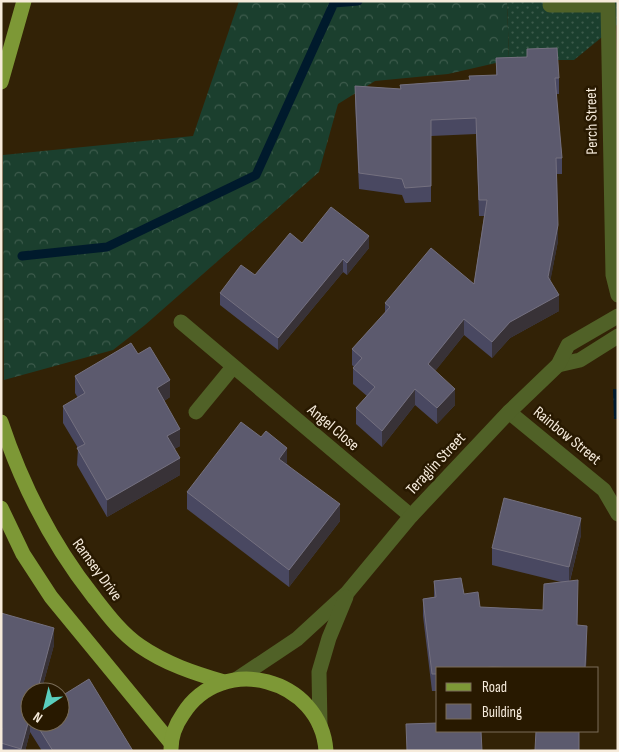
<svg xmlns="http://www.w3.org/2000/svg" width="619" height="752" font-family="'Sofia Sans Condensed',sans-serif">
  <defs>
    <pattern id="grass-dots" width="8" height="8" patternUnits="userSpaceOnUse" patternTransform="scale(1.25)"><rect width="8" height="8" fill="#1b3f2e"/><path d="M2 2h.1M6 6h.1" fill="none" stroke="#3d5b4c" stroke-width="1.8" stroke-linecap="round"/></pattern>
    <pattern id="forest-crowns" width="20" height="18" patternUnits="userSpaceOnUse" patternTransform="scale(1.25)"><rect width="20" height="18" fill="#1b3f2e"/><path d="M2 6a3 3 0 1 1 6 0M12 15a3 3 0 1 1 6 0" fill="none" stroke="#3d5b4c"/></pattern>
    <pattern id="water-ripples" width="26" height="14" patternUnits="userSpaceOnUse" patternTransform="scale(1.25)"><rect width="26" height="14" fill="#001a2c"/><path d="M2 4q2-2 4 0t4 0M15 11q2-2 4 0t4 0" fill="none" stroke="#263b4a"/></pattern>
  </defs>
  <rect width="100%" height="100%" fill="#322206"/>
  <polygon fill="url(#grass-dots)" points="507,1 618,1 618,24 574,60 509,60"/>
  <polygon fill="url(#forest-crowns)" points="239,1 507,1 509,60 448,74 375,81 338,104 319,172 145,325 113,350 4,380 3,155 193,136"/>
  <polygon fill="url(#water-ripples)" points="613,389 618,389 618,419 614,419"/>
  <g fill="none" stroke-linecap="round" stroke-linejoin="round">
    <polyline stroke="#001a2c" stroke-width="9" points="22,256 107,247 256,175 334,3 358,1"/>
    <g stroke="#506127" stroke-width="15">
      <polyline points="550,5 608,5 613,275 618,295"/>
      <polyline points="181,322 411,516"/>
      <polyline points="558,365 580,360 618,336"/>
      <polyline points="196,412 233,367"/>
      <polyline points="509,412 604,490 618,514"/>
      <polyline points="237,679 297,639 347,593 411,516 509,412 558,365 568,345 618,316"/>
      <polyline points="320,726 319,672 329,638 346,597"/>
    </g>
    <g stroke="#7d9836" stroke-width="15">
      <polyline points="1,82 24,1"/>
      <path d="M1,422C22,485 52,544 93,596C107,614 121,633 140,646C166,664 194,673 224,682"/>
      <polyline points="1,508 23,554 51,597 171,743"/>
      <path d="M171,749C171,737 176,724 183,714C222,652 321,678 326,751"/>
    </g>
  </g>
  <g fill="#494861">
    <polygon points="527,49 559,78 559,94 556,94 562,158 562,174 557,174 558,241 550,281 559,311 510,338 492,358 464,335 435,371 455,405 437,424 415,405 382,447 356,424 356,408 367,396 353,384 353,368 354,367 352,365 352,349 385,313 385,303 474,284 484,216 479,216 476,134 431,136 431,202 405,203 402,195 359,189 355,102 355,86 400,89 400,85 469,80 496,75 496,58 527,57"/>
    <polygon points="302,243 369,248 347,275 343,272 278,350 220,305 220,293 255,275"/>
    <polygon points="138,354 170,397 164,401 180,446 174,449 180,475 107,517 77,465 78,448 63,423 63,406 78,398 75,393 75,376"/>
    <polygon points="287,464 340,521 289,587 187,509 187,492"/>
    <polygon points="581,535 570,581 578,597 577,625 587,643 586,668 438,668 438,691 432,691 423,616 423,599 434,597 434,581 464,594 480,607 543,610 561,582 492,565 492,548"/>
    <polygon points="1,613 54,645 41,692 30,692 30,722 60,722 133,751 42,751 30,732 25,751 1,751"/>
  </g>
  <g fill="#383237">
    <polygon points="558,225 558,241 548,293 548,277"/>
    <polygon points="369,236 369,248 347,275 347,263"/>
    <polygon points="343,259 343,272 278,350 278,338"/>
    <polygon points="559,295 559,311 510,338 492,358 492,342 510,322"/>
    <polygon points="464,319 464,335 428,380 428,364"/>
    <polygon points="170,380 170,397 157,405 157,388"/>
    <polygon points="415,389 415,405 382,447 382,431"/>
    <polygon points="455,389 455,405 437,424 437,408"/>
    <polygon points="180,429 180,446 167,453 167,436"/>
    <polygon points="287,448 287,465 279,459"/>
    <polygon points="180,458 180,475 107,517 107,500"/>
    <polygon points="340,504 340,521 289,587 289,570"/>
    <polygon points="581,518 581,535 569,584 569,567"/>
    <polygon points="578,580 578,597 577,642 577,625"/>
    <polygon points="587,626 587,643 586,668 585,668"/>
    <polygon points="54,628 54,645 41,692 37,692"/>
    <polygon points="30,716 30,732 25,751 21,751"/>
  </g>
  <g fill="#5c5a6e" stroke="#74707f">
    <polygon points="557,48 559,78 555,78 562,158 556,158 558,225 548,277 559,295 510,322 492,342 464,319 428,364 455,389 437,408 415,389 382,431 356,408 375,387 353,368 362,358 352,349 390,307 385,303 431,248 474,284 487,200 479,200 476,118 431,120 431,186 405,188 402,179 359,173 355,86 401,89 400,85 470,80 469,76 497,75 496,58 527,57 527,49"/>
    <polygon points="331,207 369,236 347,263 343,259 278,338 220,293 241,265 255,275 290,233 302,243"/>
    <polygon points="131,343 138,354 150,347 170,380 157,388 180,429 167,436 180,458 107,500 77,448 85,444 63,406 85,393 75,376"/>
    <polygon points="241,422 261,437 266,431 287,448 279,459 340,504 289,570 187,492"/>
    <polygon points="504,498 581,518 569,567 492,548"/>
    <polygon points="461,578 464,594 478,592 480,607 543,610 544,584 578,580 577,625 587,626 585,668 520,668 492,667 482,668 438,668 438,674 432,674 423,599 436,597 434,581"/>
    <polygon points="1,613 54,628 37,692 30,692 30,716 21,749 1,743 1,733 2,728 1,728"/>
    <polygon points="89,679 133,751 53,751 35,722 60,722 60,697"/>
    <polygon points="438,723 438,731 481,731 482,751 407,751 406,724"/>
    <polygon points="536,731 579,731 579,751 524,751 535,750"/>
  </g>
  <g text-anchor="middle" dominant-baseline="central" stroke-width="5" stroke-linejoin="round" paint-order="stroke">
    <g font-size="16" fill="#f6ebdb" stroke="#281900">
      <text transform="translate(592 121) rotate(-91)">Perch Street</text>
      <text transform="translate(333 428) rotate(40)">Angel Close</text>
      <text transform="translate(567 436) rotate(39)">Rainbow Street</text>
      <text transform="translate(436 464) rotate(-47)">Teraglin Street</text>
      <text transform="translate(97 570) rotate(54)">Ramsey Drive</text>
    </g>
  </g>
  <rect width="619" height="752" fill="none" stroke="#f6ebdb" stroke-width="5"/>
  <rect x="436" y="667" width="162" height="65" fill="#281900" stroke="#7a6d58"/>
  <rect x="446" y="683" width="25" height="8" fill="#7d9836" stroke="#7a6d58"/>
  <text x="482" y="692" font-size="15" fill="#f6ebdb">Road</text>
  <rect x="446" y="704" width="25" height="15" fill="#5c5a6e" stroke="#7a6d58"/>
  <text x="482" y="717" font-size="15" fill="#f6ebdb">Building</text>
  <g transform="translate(45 707) rotate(215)"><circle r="24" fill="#281900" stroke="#7a6d58"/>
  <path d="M0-4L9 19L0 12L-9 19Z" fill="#5acebd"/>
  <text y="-8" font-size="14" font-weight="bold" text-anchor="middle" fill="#f6ebdb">N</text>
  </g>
</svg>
